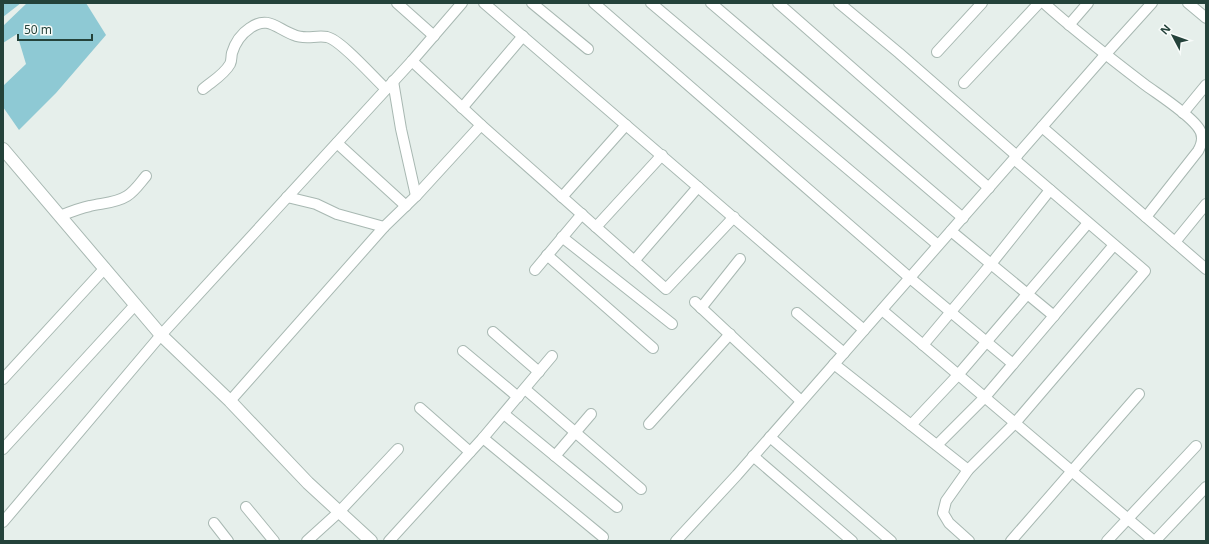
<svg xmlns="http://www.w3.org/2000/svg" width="1209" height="544" font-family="'Noto Sans',sans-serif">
  <rect width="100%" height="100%" fill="#e6efeb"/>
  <g fill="#8ec9d4">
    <polygon points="3,3 21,3 3,17"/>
    <polygon points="27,3 86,3 106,35 56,93 19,130 3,107 3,86 26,64 17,34 3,43 3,26"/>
  </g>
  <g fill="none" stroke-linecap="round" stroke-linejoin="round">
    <defs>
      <g id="minor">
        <polyline points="397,3 434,36"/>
        <polyline points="484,3 864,330"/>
        <polyline points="532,3 588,49"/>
        <polyline points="594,3 910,278 1013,364"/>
        <polyline points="651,3 938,245"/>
        <polyline points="711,3 963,218"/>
        <polyline points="778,3 989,188"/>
        <polyline points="839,3 899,53 1017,156"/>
        <path d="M1044,3C1076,32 1110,58 1144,84C1159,95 1186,112 1197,126C1204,134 1203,142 1198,151L1146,217"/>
        <polyline points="1188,3 1206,18"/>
        <polyline points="1069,25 1088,3"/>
        <polyline points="937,52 982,3"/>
        <polyline points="412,61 481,125 666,289 734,217"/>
        <polyline points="393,81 401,129 416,196"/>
        <polyline points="964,83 1039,3"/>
        <path d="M203,89C211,82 224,75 230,64C232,60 231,57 232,53C235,43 241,34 250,28C268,15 277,29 294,35C305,40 316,35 327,37C341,40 374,78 386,89"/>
        <polyline points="462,108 523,36"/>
        <polyline points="1183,113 1206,85"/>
        <polyline points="1042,127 1206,269"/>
        <polyline points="337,143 406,206"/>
        <polyline points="287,197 316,204 337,214 384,227"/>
        <polyline points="562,197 626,125"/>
        <path d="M60,216C70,212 80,208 90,206C103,203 116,203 127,196C135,191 140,183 146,176"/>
        <polyline points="596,227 662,155"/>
        <polyline points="951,231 1054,316"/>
        <polyline points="562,237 672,324"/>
        <polyline points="1175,242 1206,204"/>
        <polyline points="547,255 653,348"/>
        <polyline points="634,261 698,187"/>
        <polyline points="535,270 582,214"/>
        <polyline points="695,302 801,401"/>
        <polyline points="701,308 740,259"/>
        <polyline points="882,310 1154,541"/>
        <polyline points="797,313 844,353"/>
        <polyline points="493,332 539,372"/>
        <polyline points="923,345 991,264 1050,190"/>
        <polyline points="463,351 518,397"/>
        <polyline points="834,364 968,470"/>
        <polyline points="3,379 105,268"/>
        <polyline points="525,389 641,489"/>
        <polyline points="230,401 384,227 416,196 481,125"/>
        <polyline points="420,408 470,452"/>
        <polyline points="504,414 617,507"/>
        <polyline points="649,424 730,334"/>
        <polyline points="911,425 958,375 1088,223"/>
        <polyline points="770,437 891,541"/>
        <polyline points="483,438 603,537"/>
        <polyline points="937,445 985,397 1114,245"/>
        <polyline points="3,449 135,305"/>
        <polyline points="555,456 591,414"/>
        <polyline points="753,456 852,541"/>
        <polyline points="246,507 274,541"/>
        <polyline points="3,522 161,335 412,61 462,3"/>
        <polyline points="214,523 228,541"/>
        <polyline points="307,541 339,512 398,449"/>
        <polyline points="389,541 483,438 552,356"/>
        <polyline points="676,541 737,475 1105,55 1152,3"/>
        <polyline points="969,541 949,523 943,513 946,501 968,470 1015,423 1145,271 1014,159"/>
        <polyline points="1011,541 1139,394"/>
        <polyline points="1107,541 1196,446"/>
        <polyline points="1155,541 1206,487"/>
      </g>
      <polyline id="tertiary" points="3,149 161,335 230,401 308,483 371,541"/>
    </defs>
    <use href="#minor" stroke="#a8b8b2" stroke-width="12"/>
    <use href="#tertiary" stroke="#a8b8b2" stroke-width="14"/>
    <use href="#minor" stroke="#fff" stroke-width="10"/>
    <use href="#tertiary" stroke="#fff" stroke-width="12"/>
  </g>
  <rect width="1209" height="544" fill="none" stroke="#24423a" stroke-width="8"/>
  <g transform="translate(1173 36) rotate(311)" stroke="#f7fbf9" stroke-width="3" paint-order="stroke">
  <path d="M0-3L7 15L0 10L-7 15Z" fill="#24423a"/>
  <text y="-6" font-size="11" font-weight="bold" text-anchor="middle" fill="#24423a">N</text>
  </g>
  <path d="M18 34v6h74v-6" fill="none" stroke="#24423a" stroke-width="2"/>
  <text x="24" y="34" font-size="12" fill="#24423a" stroke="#f7fbf9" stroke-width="3" paint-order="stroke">50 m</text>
</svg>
